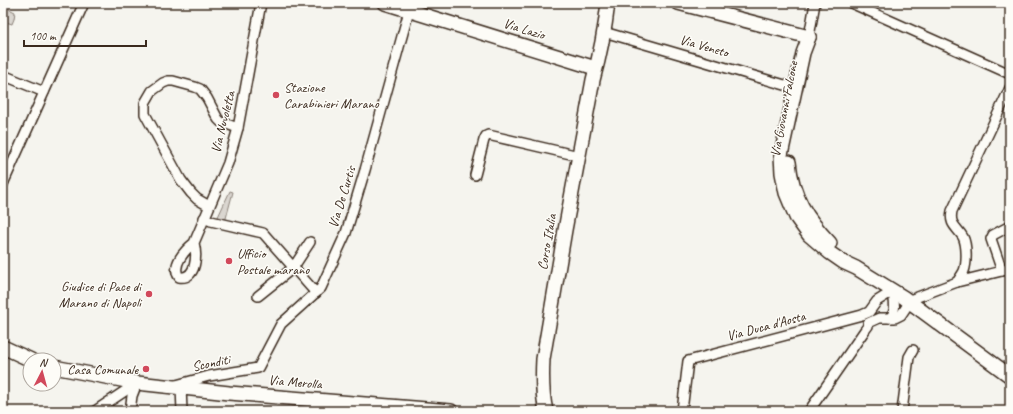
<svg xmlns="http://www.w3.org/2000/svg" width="1013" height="414" font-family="Caveat,sans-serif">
  <rect width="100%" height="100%" fill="#f5f4ee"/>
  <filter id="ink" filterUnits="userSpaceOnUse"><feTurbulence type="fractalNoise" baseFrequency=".025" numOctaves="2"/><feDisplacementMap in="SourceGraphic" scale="8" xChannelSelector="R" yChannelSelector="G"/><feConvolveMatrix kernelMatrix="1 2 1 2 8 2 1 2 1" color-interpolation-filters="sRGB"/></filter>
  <g filter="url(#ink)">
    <g fill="#dad6d0" stroke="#8a8077">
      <polygon points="3,6 15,12 14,19 12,24 3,21"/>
      <polygon points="230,191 233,192 225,222 217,219"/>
    </g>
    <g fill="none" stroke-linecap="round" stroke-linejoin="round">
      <defs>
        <g id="street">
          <polyline points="851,3 1010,74"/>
          <polyline points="604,32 795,88"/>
          <polyline points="809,37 815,3"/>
          <polyline points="3,75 44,92"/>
          <polyline points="475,175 484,140 486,136 488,135 579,156"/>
          <polyline points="3,184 84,3"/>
          <polyline points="209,206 197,199 191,193 181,180 145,114 145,103 152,91 163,83 168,81 173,81 195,87 200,89 207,98 218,119 221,122 238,128"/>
          <polyline points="204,218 211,221 263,233 316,293"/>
          <path d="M194,243C197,254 197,280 179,277C171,265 185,250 194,243L228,163L238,128L261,3"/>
          <polyline points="1002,271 991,239 993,235 1010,226"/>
          <path d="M957,282C959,279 962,275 964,271C967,263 967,245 963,237C957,227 949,225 952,211L1010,88"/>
          <polyline points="258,296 293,268 310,242"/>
          <polyline points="176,385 209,376 258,368 281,324 321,288 346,233 365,170 409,11"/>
          <polyline points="181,387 182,411"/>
          <polyline points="95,411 137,383"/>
          <polyline points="130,411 132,396 137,383"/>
          <path d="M682,411L688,361L862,315L869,312L877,301L893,291C894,301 897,311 890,318"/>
          <polyline points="809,411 865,330 868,326 868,323 879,318 895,318 901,315 907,306 907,301 957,282 1010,269"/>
          <polyline points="902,411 909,357 913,350"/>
        </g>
        <g id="secondary">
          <polyline points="385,3 592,67"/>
          <polyline points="678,3 809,37"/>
          <polyline points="809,37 803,53 781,155 782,173 786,193 796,217 809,235 830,253 843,262 856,268 903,297 1010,376"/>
          <path d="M789,162C792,196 807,219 830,243"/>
          <polyline points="3,347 31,360"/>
          <polyline points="54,367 137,383 229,393 451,411"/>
          <path d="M546,411C542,394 542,377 543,359L565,230L593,80C600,55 605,29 608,3"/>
        </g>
      </defs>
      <use href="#street" stroke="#3b2a1e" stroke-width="12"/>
      <use href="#secondary" stroke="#3b2a1e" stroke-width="16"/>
      <use href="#street" stroke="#fdfcf7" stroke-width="9"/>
      <use href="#secondary" stroke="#fdfcf7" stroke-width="13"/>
    </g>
  </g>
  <g fill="#d1495b" stroke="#fdfcf7" stroke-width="1.5">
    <circle cx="276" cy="95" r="4"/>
    <circle cx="229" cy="261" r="4"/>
    <circle cx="149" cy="294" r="4"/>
    <circle cx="146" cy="369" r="4"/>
  </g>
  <g text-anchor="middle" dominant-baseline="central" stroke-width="3" stroke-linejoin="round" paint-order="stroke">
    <g font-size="14" fill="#3b2a1e" stroke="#fdfcf7">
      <text transform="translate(524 29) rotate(17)">Via Lazio</text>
      <text transform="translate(704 46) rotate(16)">Via Veneto</text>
      <text transform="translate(784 109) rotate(-79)">Via Giovanni Falcone</text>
      <text transform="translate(223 122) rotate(-76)">Via Nuvoletta</text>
      <text transform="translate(342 197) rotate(-73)">Via De Curtis</text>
      <text transform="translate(547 242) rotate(-80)">Corso Italia</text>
      <text transform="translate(766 326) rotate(-15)">Via Duca d'Aosta</text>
      <text transform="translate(211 363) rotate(-12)">Sconditi</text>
      <text transform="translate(295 382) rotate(5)">Via Merolla</text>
    </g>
    <g font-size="14" fill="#3b2a1e" stroke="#fdfcf7" text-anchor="start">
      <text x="284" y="87">Stazione<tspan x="284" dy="16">Carabinieri Marano</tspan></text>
      <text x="237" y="253">Ufficio<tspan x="237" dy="16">Postale marano</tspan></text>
      <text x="141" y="286" text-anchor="end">Giudice di Pace di<tspan x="141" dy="16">Marano di Napoli</tspan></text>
      <text x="138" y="369" text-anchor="end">Casa Comunale</text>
    </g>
  </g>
  <rect width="1013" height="414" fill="none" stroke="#fdfcf7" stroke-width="16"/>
  <rect x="8" y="8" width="997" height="398" fill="none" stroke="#3b2a1e" stroke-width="1.5" filter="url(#ink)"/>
  <g transform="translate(42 372) rotate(6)"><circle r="19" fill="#fdfcf7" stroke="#afa8a0"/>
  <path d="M0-3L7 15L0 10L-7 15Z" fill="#d1495b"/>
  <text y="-6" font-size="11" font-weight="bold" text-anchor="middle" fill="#3b2a1e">N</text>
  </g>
  <path d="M24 40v6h122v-6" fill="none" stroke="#3b2a1e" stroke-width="2"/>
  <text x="30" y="40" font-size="12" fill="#3b2a1e" stroke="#fdfcf7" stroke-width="3" paint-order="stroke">100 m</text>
</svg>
